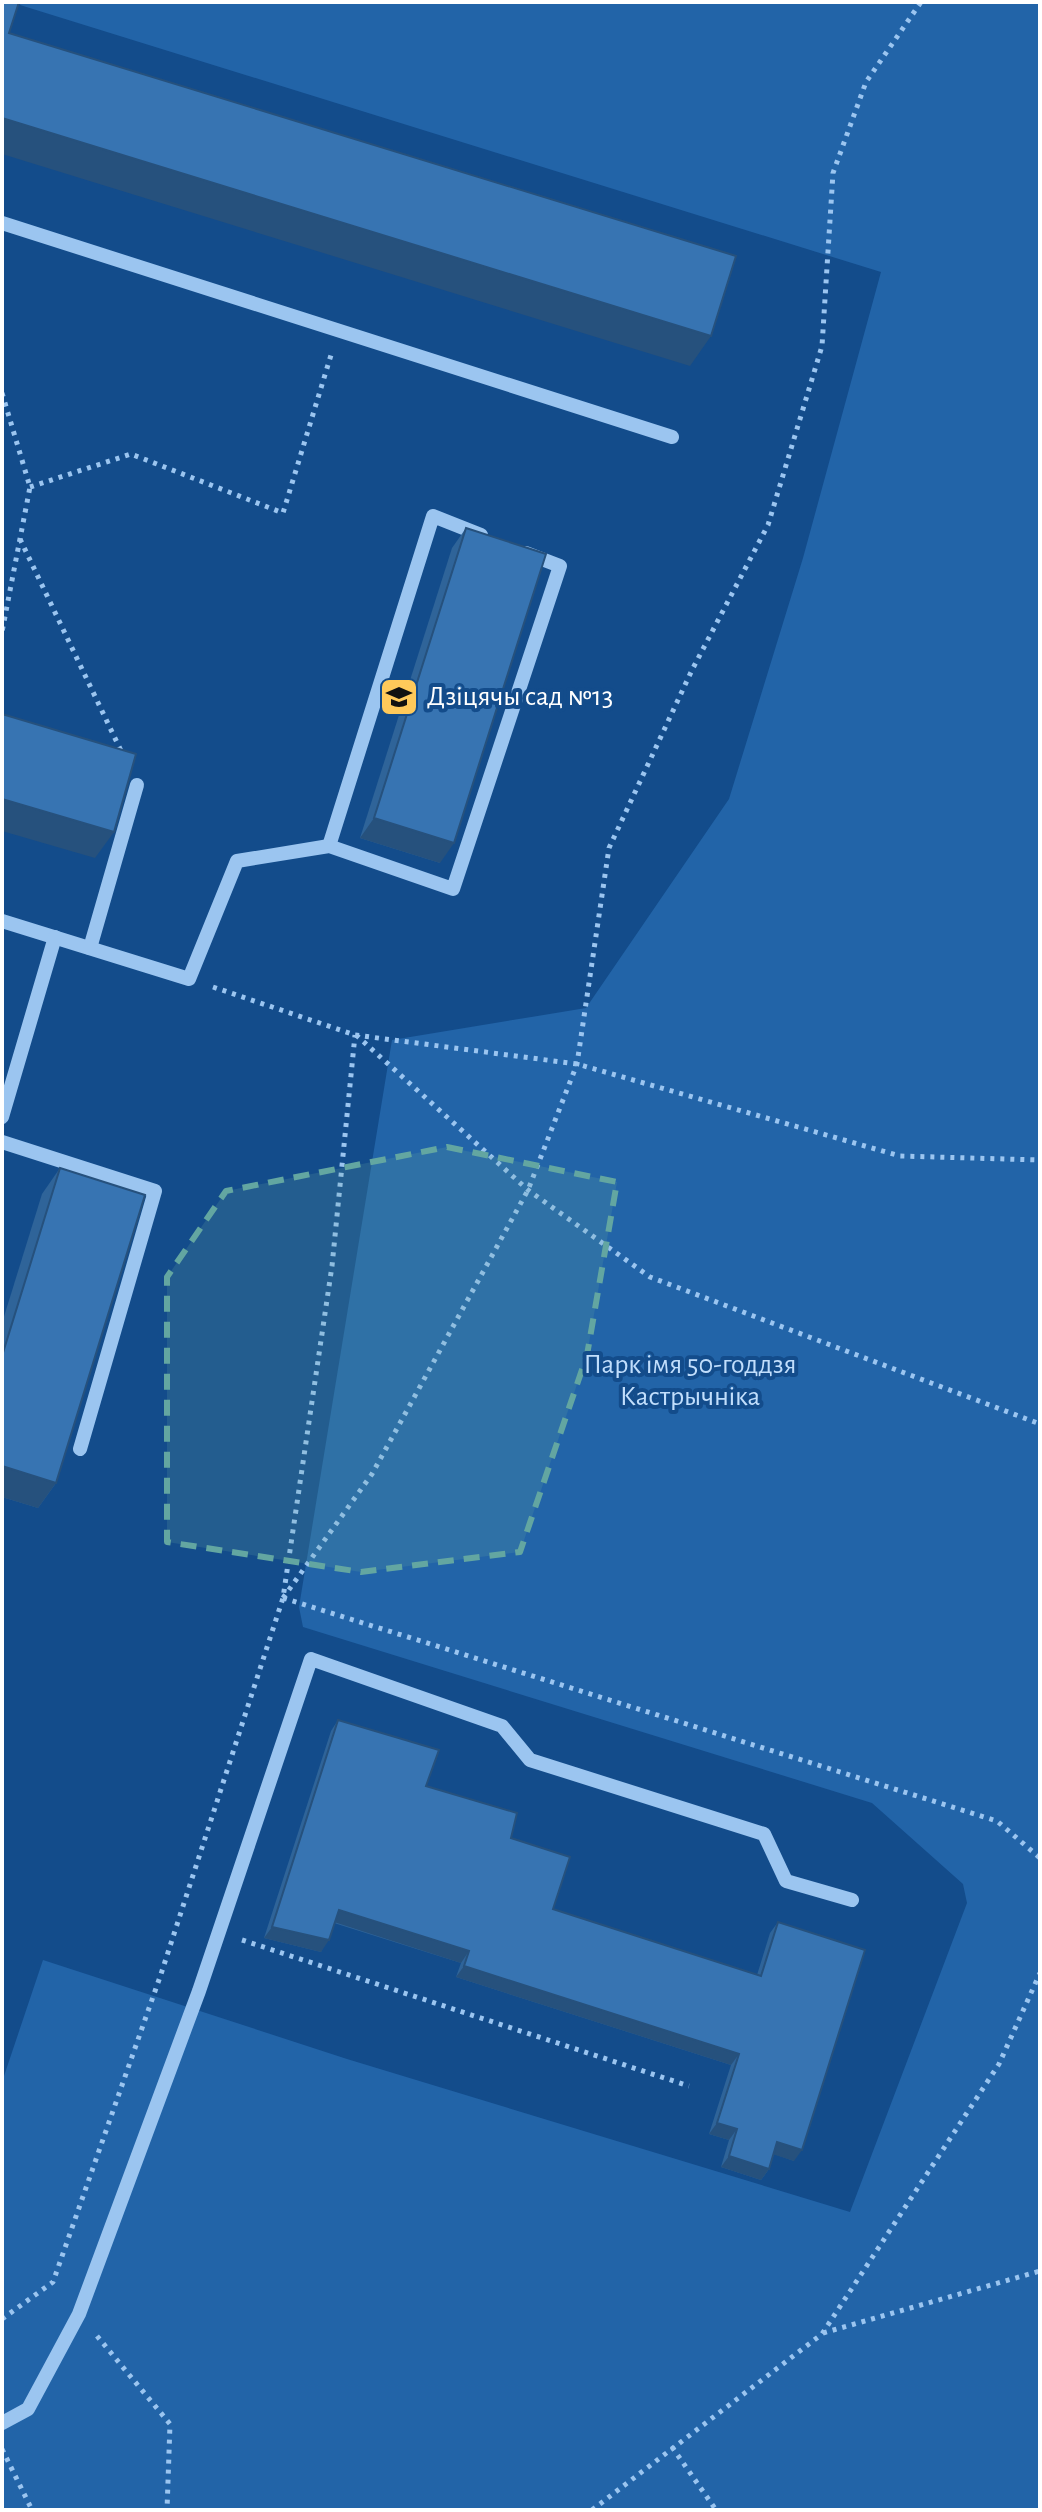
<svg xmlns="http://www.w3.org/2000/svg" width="1042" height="2512" font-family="'Alegreya Sans',sans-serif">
  <rect width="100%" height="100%" fill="#134c8b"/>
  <polygon fill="#2264a8" points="21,2 1040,2 1040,2510 2,2510 2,2082 43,1960 347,2059 850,2212 967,1903 963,1884 872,1803 303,1627 299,1607 392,1040 586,1008 729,799 803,558 881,272 20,5"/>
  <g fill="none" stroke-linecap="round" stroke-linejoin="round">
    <g stroke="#9bc5f0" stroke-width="5" stroke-dasharray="4 6" stroke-linecap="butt">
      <polyline points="2,393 30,487 2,632"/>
      <polyline points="30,487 131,454 283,513 331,355"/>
      <polyline points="20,539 123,755"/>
      <polyline points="213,987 355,1035 577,1064 900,1156 1040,1160"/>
      <polyline points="356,1035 528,1190 650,1277 1040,1424"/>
      <polyline points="283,1598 372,1474 528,1190 577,1064 609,848 692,670 768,525 822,346 833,173 866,82 921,2"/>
      <polyline points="283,1598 997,1821 1040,1858"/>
      <polyline points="242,1940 689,2086"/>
      <polyline points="2,2319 53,2282 161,1974 283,1598 332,1266 355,1035"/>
      <polyline points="823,2333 1040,2271"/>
      <polyline points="97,2336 170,2424 167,2510"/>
      <polyline points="672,2447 716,2510"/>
      <polyline points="2,2449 32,2510"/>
      <polyline points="592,2510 822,2334 999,2064 1040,1973"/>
    </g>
    <g stroke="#9bc5f0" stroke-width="14">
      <polyline points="2,223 672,437"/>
      <polyline points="329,846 433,516 481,535"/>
      <polyline points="2,921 189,979 237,861 329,846 453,889 560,566 526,553"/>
      <polyline points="90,948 137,785"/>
      <polyline points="2,1117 55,937"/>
      <polyline points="2,1142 155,1191 80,1449"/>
      <polyline points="2,2423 28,2409 79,2314 199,1991 311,1659 502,1726 530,1760 764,1834 786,1881 852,1900"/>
    </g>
  </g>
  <g fill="#2f6499">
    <polygon points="466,528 440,863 360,838 452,548"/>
    <polygon points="60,1168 56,1483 38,1508 2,1497 2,1323 42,1194"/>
    <polygon points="338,1720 426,1786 511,1838 553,1909 757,1975 770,1933 778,1922 794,2161 774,2154 769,2169 761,2180 721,2167 729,2140 709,2134 731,2065 456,1977 461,1963 334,1923 321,1952 264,1938 331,1731"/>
  </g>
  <g fill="#26517d">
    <polygon points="2,118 711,336 690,366 2,154"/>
    <polygon points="2,799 114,832 95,858 2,831"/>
    <polygon points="374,818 454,843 440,863 360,838"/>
    <polygon points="2,1466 56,1483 38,1508 2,1497"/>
    <polygon points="339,1910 469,1951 461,1963 331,1921"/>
    <polygon points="272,1927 329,1940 321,1952 264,1938"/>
    <polygon points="464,1966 739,2054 731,2065 456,1977"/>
    <polygon points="717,2123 737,2129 729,2140 709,2134"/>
    <polygon points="777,2142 802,2150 794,2161 769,2153"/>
    <polygon points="729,2156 769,2169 761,2180 721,2167"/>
  </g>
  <g fill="#3774b2" stroke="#26517d" stroke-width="2">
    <polygon points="2,2 19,2 9,33 736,256 711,336 2,118"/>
    <polygon points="466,528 546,554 454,843 374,818"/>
    <polygon points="2,714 136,754 114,832 2,799"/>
    <polygon points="60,1168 145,1195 56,1483 2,1466 2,1356"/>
    <polygon points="338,1720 439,1750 426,1786 517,1813 511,1838 570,1857 553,1909 761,1976 778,1922 865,1950 802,2150 777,2142 769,2169 729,2156 737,2129 717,2123 739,2054 464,1966 469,1951 339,1910 329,1940 272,1927"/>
  </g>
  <path fill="#63a6a1" fill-opacity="0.2" stroke="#63a6a1" stroke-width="6" stroke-dasharray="16 10" stroke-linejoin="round" d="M447,1147L617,1182L587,1355L520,1552L361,1572L167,1542V1277L226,1191Z"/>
  <defs>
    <symbol id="school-square" viewBox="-11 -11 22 22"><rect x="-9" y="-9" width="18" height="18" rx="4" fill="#ffc95a" stroke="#134c8b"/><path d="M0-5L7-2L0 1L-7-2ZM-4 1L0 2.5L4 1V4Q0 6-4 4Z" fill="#111"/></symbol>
  </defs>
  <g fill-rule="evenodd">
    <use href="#school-square" x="377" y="675" width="44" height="44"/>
  </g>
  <g text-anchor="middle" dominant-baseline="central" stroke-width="8" stroke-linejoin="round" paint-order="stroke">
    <g font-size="28" fill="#fff" stroke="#134c8b" text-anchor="start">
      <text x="427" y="697">Дзіцячы сад №13</text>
    </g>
    <g font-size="28" fill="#c1defc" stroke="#134c8b">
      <text x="690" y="1365">Парк імя 50-годдзя<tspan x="690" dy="32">Кастрычніка</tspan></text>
    </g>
  </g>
  <rect width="1042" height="2512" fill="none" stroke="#ffffff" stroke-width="8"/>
</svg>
